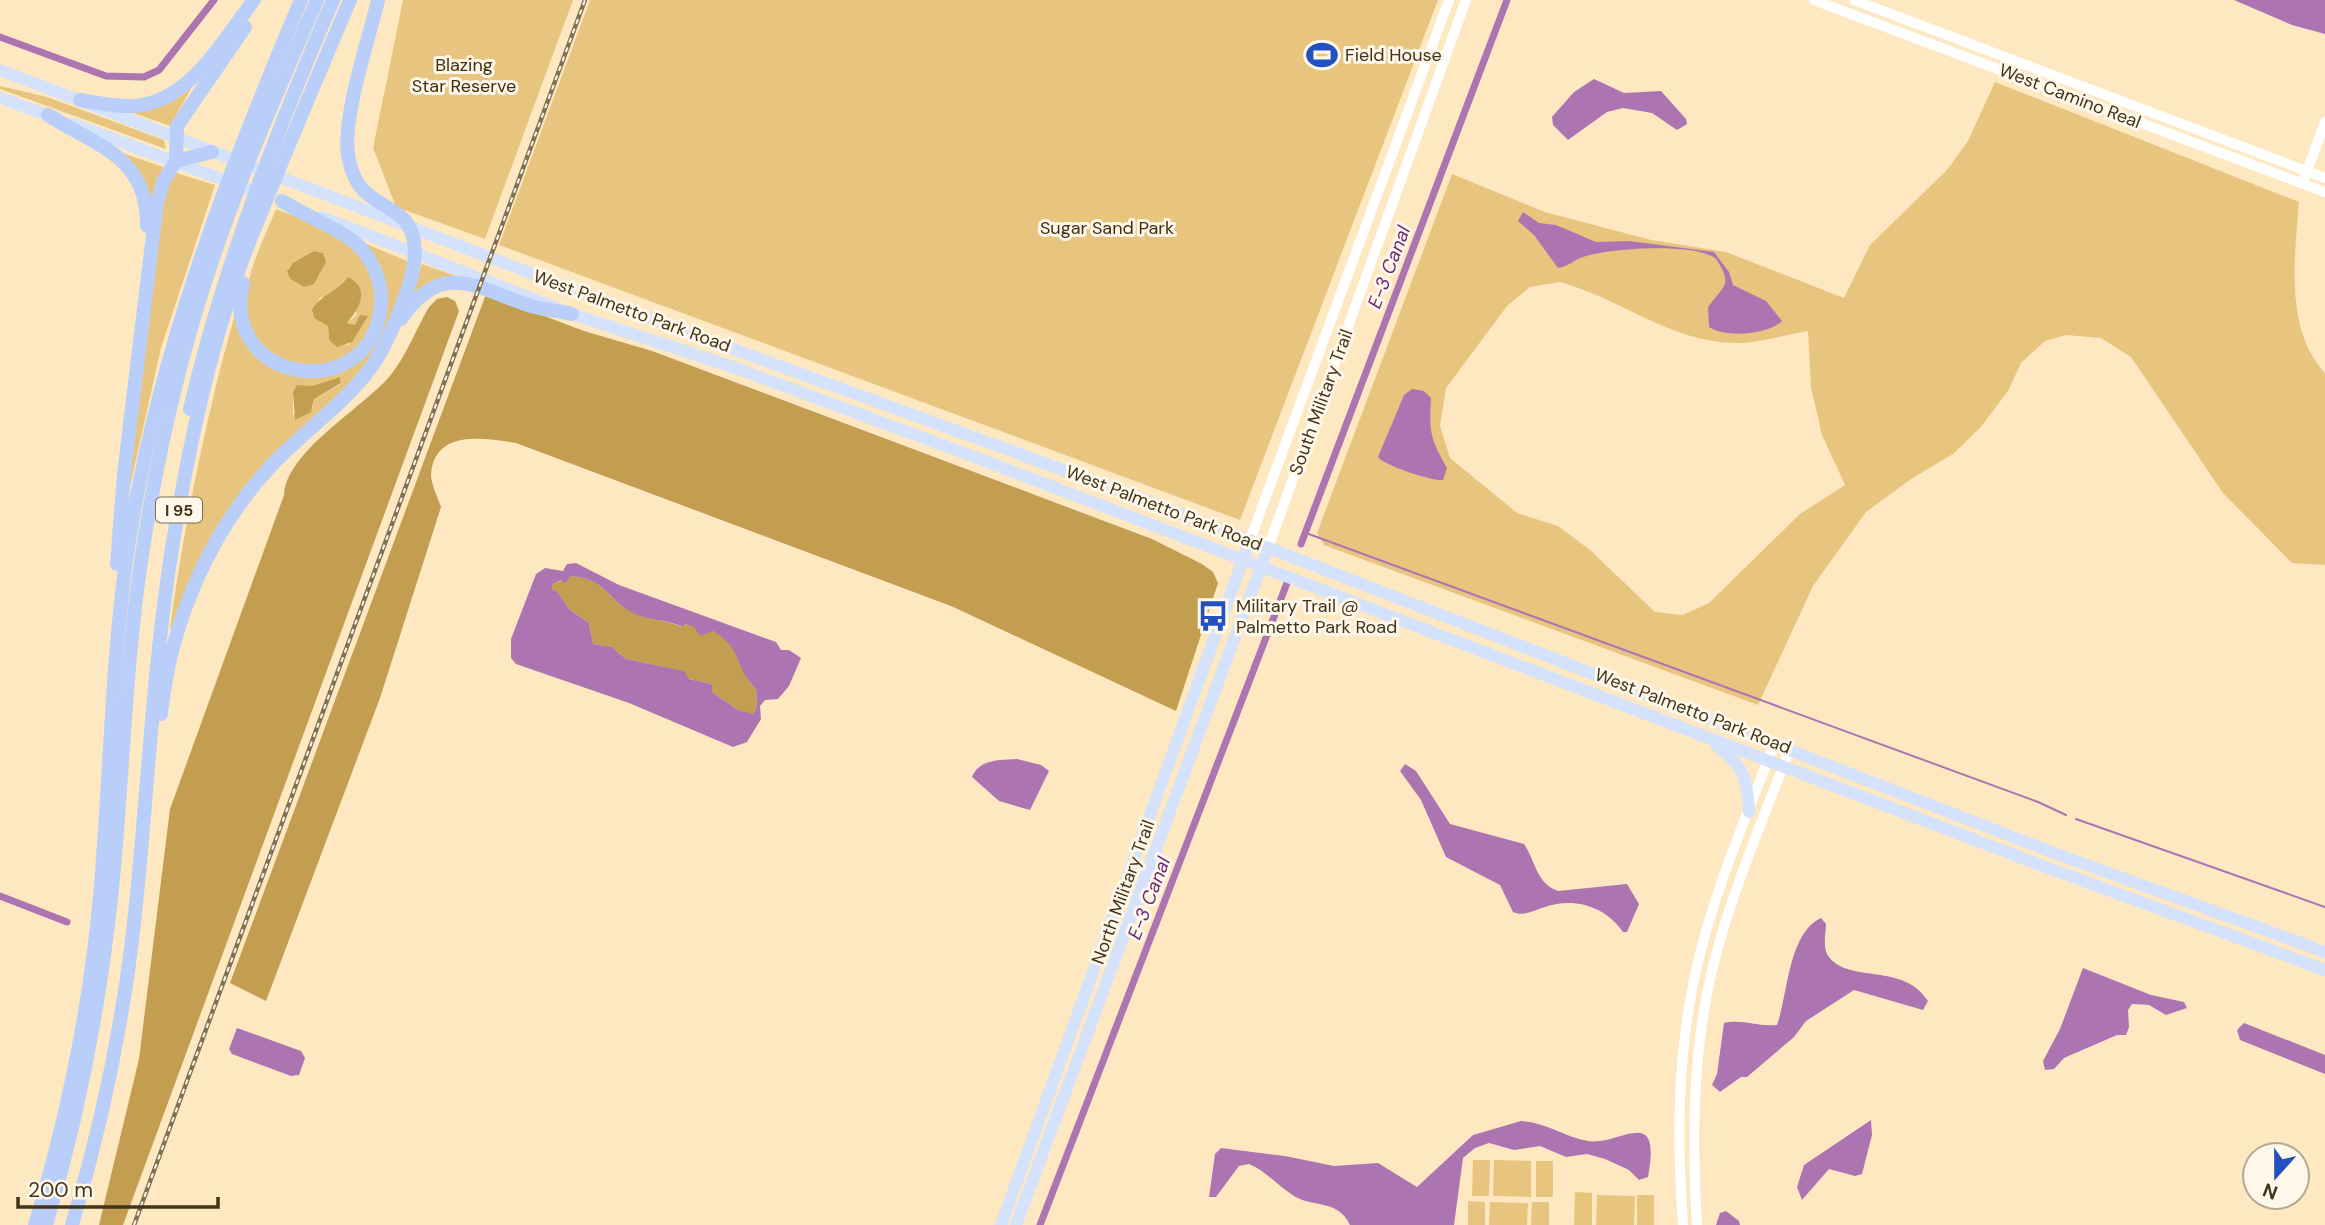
<svg xmlns="http://www.w3.org/2000/svg" width="2325" height="1225" font-family="'DM Sans',sans-serif">
  <rect width="100%" height="100%" fill="#fde8c1"/>
  <g fill="#e8c57f" fill-rule="evenodd">
    <polygon points="403,0 573,0 485,239 396,207 373,148"/>
    <polygon points="590,0 1438,0 1240,520 499,245"/>
    <path d="M1995,82L2299,202C2295,256 2284,329 2325,373V565L2292,563L2223,493L2131,357L2101,338L2066,335L2045,341L2021,363L2008,391L1980,428L1953,454L1911,479L1866,512L1813,586L1758,705L1324,545L1317,533L1452,174L1545,212L1651,240L1726,252L1844,298L1870,245L1947,170L1968,141ZM1560,282C1619,298 1669,341 1733,343C1756,344 1784,335 1808,331L1811,387L1822,435L1845,485L1800,514L1709,603L1683,615L1655,612L1590,550L1558,526L1517,513L1450,458L1440,426L1446,388L1507,306L1530,287Z"/>
    <polygon points="0,86 47,97 164,140 166,149 0,89"/>
    <polygon points="192,87 170,126 128,111"/>
    <polygon points="122,153 163,167 150,205"/>
    <polygon points="176,173 215,185 161,348 129,491 132,425 165,192"/>
    <path d="M276,209C298,218 325,225 345,239C354,245 367,261 372,271C386,298 366,354 336,362C300,373 256,356 248,317C240,282 264,240 276,209ZM314,251L323,253C323,269 321,281 304,287L290,279L288,268ZM344,282L357,315L347,323L355,325L360,315L349,345L329,341L328,326L312,313L320,298L332,294Z"/>
    <path d="M364,243L407,261L406,280L381,342L364,370L257,475L175,629L170,628C185,521 206,417 235,314L253,350L331,373L381,320ZM340,377L341,384L314,399L312,410L293,415V392Z"/>
    <polygon points="422,264 456,276 434,280 412,294"/>
    <polygon points="1473,1160 1490,1160 1489,1196 1472,1196"/>
    <polygon points="1494,1160 1531,1161 1531,1197 1493,1196"/>
    <rect x="1536" y="1161" width="17" height="36"/>
    <polygon points="1575,1192 1592,1193 1592,1225 1574,1225"/>
    <polygon points="1597,1195 1635,1196 1634,1225 1596,1225"/>
    <rect x="1637" y="1195" width="17" height="30"/>
    <polygon points="1468,1201 1485,1202 1485,1225 1468,1225"/>
    <polygon points="1490,1202 1528,1203 1527,1225 1489,1225"/>
    <polygon points="1532,1202 1549,1202 1549,1225 1531,1225"/>
  </g>
  <g fill="#c49e50">
    <polygon points="314,251 323,253 326,262 314,284 304,287 290,279 287,271 293,263"/>
    <path d="M348,277C372,289 358,310 347,323L355,325L360,315L368,316L352,342L337,347L329,340L328,326L314,318L312,310C319,296 337,292 348,277Z"/>
    <path d="M486,294L584,331L652,351L1152,539L1202,564L1213,572L1218,583L1176,711L951,606L516,443C484,438 434,429 431,475C431,484 438,498 441,507L380,698L266,1001L230,983Z"/>
    <path d="M447,297L455,301L459,311L123,1225H99L139,1059L170,809L284,495C286,452 361,409 389,377C406,357 416,329 429,307L437,299Z"/>
    <polygon points="340,377 341,383 314,399 311,412 295,420 293,392 297,385 312,386"/>
    <path d="M571,576C607,580 605,597 630,611C647,621 665,619 682,627L684,624C699,628 723,630 732,644C742,660 740,673 756,689L757,707L753,715L738,710L712,692V684L689,679L683,671L626,659L612,647L593,644L589,623L569,609L557,591L550,589L553,584Z"/>
  </g>
  <g fill="#ac75b1" fill-rule="evenodd">
    <polygon points="2234,0 2325,0 2325,34 2292,25"/>
    <polygon points="1594,79 1624,93 1661,91 1686,119 1687,124 1677,130 1652,113 1623,108 1607,112 1568,140 1553,125 1552,117 1574,92"/>
    <path d="M1523,212L1539,223L1556,225L1596,242L1629,241L1714,252L1729,272L1733,285L1766,301L1782,321C1768,335 1725,338 1709,327L1708,307C1723,286 1734,286 1716,259C1696,242 1608,248 1583,257C1574,260 1568,267 1558,268L1534,235L1518,221Z"/>
    <path d="M1412,389L1424,391L1431,398C1429,432 1430,438 1447,468L1443,480C1434,482 1383,465 1378,457L1404,395Z"/>
    <path d="M576,563L619,585L776,642L781,650H789L801,658L789,686L778,699L765,700L760,706L761,719L747,742L733,747L629,703L516,664L511,658V639L536,574L545,568L563,571L567,564ZM571,576C607,580 606,598 631,612C647,621 666,619 683,627L685,624L694,627L700,636L713,631C743,648 733,666 756,689L757,707L753,714L738,710L712,692V684L689,679L684,671L626,659L612,647L593,644L589,623L569,609L557,591L551,589L553,584L561,580L565,583Z"/>
    <path d="M1017,759L1041,765L1049,771L1030,810L999,801L972,777C979,759 1000,760 1017,759Z"/>
    <path d="M1405,764L1416,771L1450,824L1524,844C1536,862 1536,883 1558,891L1627,884L1639,904L1627,932H1623C1605,906 1574,897 1545,907C1534,910 1524,917 1513,912L1500,885L1446,857L1421,800L1400,771Z"/>
    <path d="M1821,918L1826,924C1826,933 1822,948 1829,957C1850,984 1903,962 1928,1001L1923,1010L1854,990L1806,1021L1794,1037L1747,1077H1741L1720,1092L1712,1085L1717,1074L1724,1023C1744,1019 1756,1027 1777,1025C1788,995 1788,933 1821,918Z"/>
    <polygon points="2083,968 2151,995 2184,1002 2187,1008 2166,1015 2149,1005 2132,1004 2128,1010 2129,1027 2126,1035 2117,1035 2064,1058 2054,1069 2045,1070 2043,1061 2060,1029"/>
    <polygon points="2244,1023 2325,1055 2325,1074 2240,1040 2237,1030"/>
    <polygon points="237,1028 301,1051 305,1058 299,1075 291,1076 232,1054 229,1049"/>
    <polygon points="1871,1120 1872,1135 1862,1174 1855,1176 1829,1169 1802,1200 1797,1187 1804,1165"/>
    <path d="M1521,1121C1546,1122 1565,1137 1588,1141C1620,1146 1662,1102 1648,1177L1639,1180L1629,1170L1605,1159L1587,1154L1566,1157L1540,1146L1514,1150L1489,1143L1475,1148L1463,1158L1454,1225H1350C1338,1199 1314,1208 1294,1196C1278,1186 1266,1171 1249,1164L1239,1166L1216,1197H1209L1215,1154L1221,1148L1285,1156L1334,1166L1378,1163L1417,1187L1473,1135Z"/>
    <polygon points="1726,1211 1739,1221 1740,1225 1716,1225 1720,1213"/>
  </g>
  <g fill="none" stroke-linecap="round" stroke-linejoin="round">
    <g stroke="#ac75b1" stroke-width="2">
      <polyline points="1306,533 2038,802 2066,815"/>
      <polyline points="2076,819 2325,907"/>
    </g>
    <g stroke="#ac75b1" stroke-width="7">
      <polyline points="0,37 106,76 144,77 159,70 214,0"/>
      <polyline points="1301,544 1507,0"/>
      <polyline points="0,896 67,922"/>
      <polyline points="1040,1225 1287,583"/>
    </g>
    <g stroke="#fff" stroke-width="10">
      <polyline points="1814,0 2325,192"/>
      <polyline points="1854,0 2325,178"/>
      <polyline points="2305,177 2325,122"/>
      <polyline points="1250,540 1449,0"/>
      <polyline points="1268,548 1466,0"/>
      <path d="M1683,1225C1677,1140 1677,1059 1695,975C1712,895 1746,818 1775,742"/>
      <path d="M1697,1225C1692,1141 1692,1058 1711,975C1729,897 1762,823 1790,748"/>
    </g>
    <g stroke="#d5e2fb" stroke-width="12">
      <polyline points="0,70 635,313 1153,503 2057,854 2325,952"/>
      <polyline points="0,98 56,118"/>
      <polyline points="73,124 262,194"/>
      <polyline points="322,217 572,314 733,367 972,456 2051,869 2325,970"/>
      <path d="M1717,746C1743,765 1748,780 1749,812"/>
      <polyline points="1001,1225 1250,540"/>
      <polyline points="1016,1225 1268,548"/>
    </g>
    <g stroke="#b9cff9" stroke-width="14">
      <path d="M80,100C98,103 116,107 135,106C191,101 223,40 254,0"/>
      <path d="M48,115C96,146 148,156 147,226"/>
      <polyline points="176,161 177,126 245,27"/>
      <path d="M243,283C219,385 372,406 381,306C383,284 374,263 360,247C343,230 304,215 282,201"/>
      <path d="M401,319C444,256 479,291 535,307C547,310 560,311 572,314"/>
      <path d="M190,409C223,267 276,133 333,0"/>
      <polyline points="117,564 124,474 157,202 164,180 176,161 212,152"/>
      <path d="M161,714C170,624 209,533 270,467C302,432 345,404 372,366C388,343 400,312 409,285C416,264 420,231 400,216C374,197 357,196 349,160C340,122 369,40 378,0"/>
      <path d="M35,1225C67,1118 90,1008 100,896C110,784 111,672 126,561C154,364 224,182 301,0"/>
      <path d="M46,1225C79,1115 100,1004 112,889C123,778 125,666 142,555C160,436 189,318 232,205C257,136 288,68 317,0"/>
      <path d="M72,1225C102,1124 124,1019 135,914C148,790 153,665 173,542C190,440 212,336 250,240C282,160 316,80 350,0"/>
    </g>
    <defs>
      <polyline id="rail" points="134,1225 585,0"/>
    </defs>
    <use href="#rail" stroke="#817152" stroke-width="4.5"/>
    <use href="#rail" stroke="#fef7ea" stroke-width="2" stroke-dasharray="5" stroke-linecap="butt"/>
  </g>
  <defs>
    <symbol id="stadium-bare" viewBox="-9 -9 18 18"><path d="M0-5a6.5 5 0 1 0 0 10a6.5 5 0 1 0 0-10ZM-3.5-1.8h7v3.6h-7Z" fill="#2252bf" stroke="#fef7ea" stroke-width="2.5" paint-order="stroke"/></symbol>
    <symbol id="bus-bare" viewBox="-9 -9 18 18"><path d="M-5-6H5V4H4V6H2V4H-2V6H-4V4H-5ZM-3.5-4V0h7V-4ZM-3.5 1.2v1.5H-2V1.2ZM2 1.2v1.5H3.5V1.2Z" fill="#2252bf" stroke="#fef7ea" stroke-width="2.5" paint-order="stroke"/></symbol>
  </defs>
  <g fill-rule="evenodd">
    <use href="#stadium-bare" x="1300" y="33" width="44" height="44"/>
    <use href="#bus-bare" x="1191" y="594" width="44" height="44"/>
  </g>
  <g text-anchor="middle" dominant-baseline="central" stroke-width="6" stroke-linejoin="round" paint-order="stroke">
    <rect fill="#fef7ea" stroke="#7a6e58" stroke-width="2" x="156" y="497.5" width="46" height="25" rx="5"/>
    <g font-size="16" font-weight="bold" fill="#413419">
      <text x="179" y="510">I 95</text>
    </g>
    <g font-size="18" fill="#413419" stroke="#fef7ea" text-anchor="start">
      <text x="1345" y="55">Field House</text>
      <text x="1236" y="606">Military Trail @<tspan x="1236" dy="21">Palmetto Park Road</tspan></text>
    </g>
    <g font-size="18" fill="#3f2f0c" stroke="#fef7ea">
      <text x="464" y="65">Blazing<tspan x="464" dy="21">Star Reserve</tspan></text>
      <text x="1107" y="228">Sugar Sand Park</text>
    </g>
    <g font-size="18" fill="#413419" stroke="#fef7ea">
      <text transform="translate(2070 96) rotate(21)">West Camino Real</text>
      <text transform="translate(632 311) rotate(20)">West Palmetto Park Road</text>
      <text transform="translate(1321 402) rotate(-70)">South Military Trail</text>
      <text transform="translate(1164 508) rotate(21)">West Palmetto Park Road</text>
      <text transform="translate(1693 711) rotate(21)">West Palmetto Park Road</text>
      <text transform="translate(1123 892) rotate(-70)">North Military Trail</text>
    </g>
    <g font-size="19" font-style="italic" fill="#6d2a74" stroke="#fef7ea">
      <text transform="translate(1389 267) rotate(-69)">E-3 Canal</text>
      <text transform="translate(1149 898) rotate(-69)">E-3 Canal</text>
    </g>
  </g>
  <g transform="translate(2276 1176) rotate(201)"><circle r="33" fill="#fef7ea" stroke="#b2a996" stroke-width="2"/>
  <path d="M0-5L12 26L0 18L-12 26Z" fill="#2252bf"/>
  <text y="-10" font-size="19" font-weight="bold" text-anchor="middle" fill="#413419">N</text>
  </g>
  <path d="M18 1197v10h200v-10" fill="none" stroke="#413419" stroke-width="3.5"/>
  <text x="28" y="1197" font-size="21" fill="#413419" stroke="#fef7ea" stroke-width="5" paint-order="stroke">200 m</text>
</svg>
